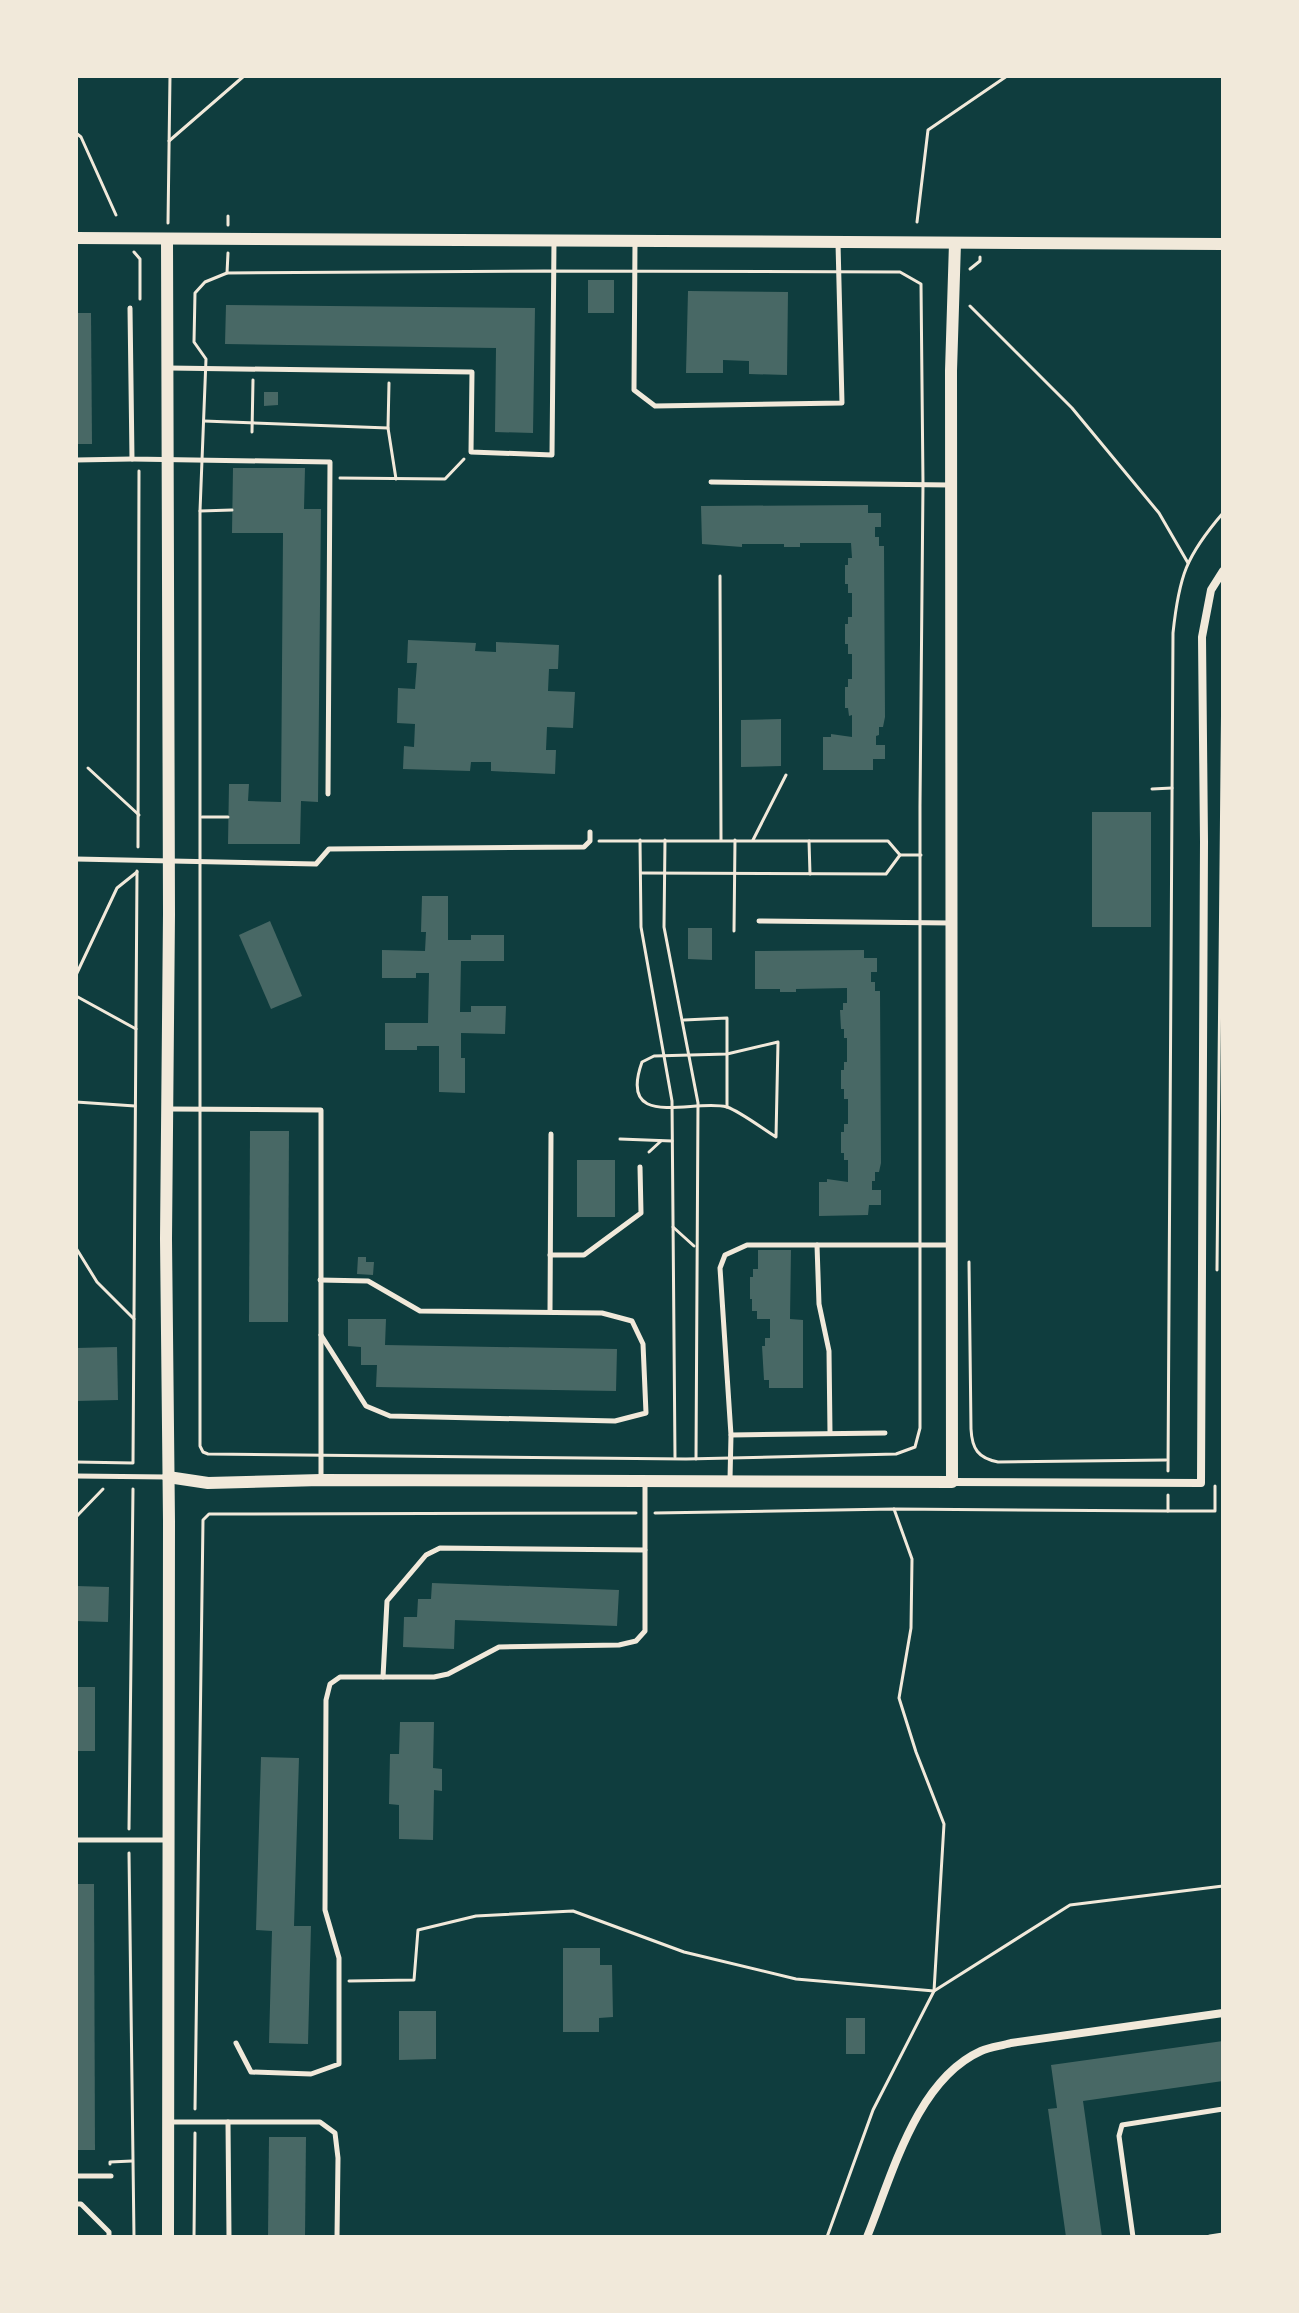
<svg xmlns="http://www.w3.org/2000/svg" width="1299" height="2313" font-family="'Golos Text',sans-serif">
  <rect width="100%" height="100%" fill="#0f3d3e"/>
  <g fill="#486865">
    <rect x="588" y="280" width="26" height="33"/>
    <polygon points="688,291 788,292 787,375 749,374 749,361 723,360 723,373 686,373"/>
    <polygon points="226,305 535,308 533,433 495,432 496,348 225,344"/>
    <polygon points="76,313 91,313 92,444 76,444"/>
    <polygon points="264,392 278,392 278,405 264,406"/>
    <polygon points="233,468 305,468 304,509 321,509 318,802 301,801 300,844 228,844 229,784 249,784 248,801 281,802 283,533 232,533"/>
    <polygon points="868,505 868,513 881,513 881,527 875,527 875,537 879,537 879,546 884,546 885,717 883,727 879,727 879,735 876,736 876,745 885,745 885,759 873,759 873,770 823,770 823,737 831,737 831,734 852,737 852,715 849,716 848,708 845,708 845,687 848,687 848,679 852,679 852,654 848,654 848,644 845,644 845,624 848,624 848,617 852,617 852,593 848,593 848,584 845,584 845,565 848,565 848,558 852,558 851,543 800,543 800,547 784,547 784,544 742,544 742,547 702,544 701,506"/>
    <polygon points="408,640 476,643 475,651 496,652 496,642 559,645 558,669 549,669 548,691 575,692 573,728 547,727 546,750 556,750 555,774 491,771 491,762 471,762 470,771 403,769 404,746 414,747 415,724 397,723 398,688 415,689 417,663 407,663"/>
    <polygon points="781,719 781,766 741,767 741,720"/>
    <rect x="1092" y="812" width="59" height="115"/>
    <polygon points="422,896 448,896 448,940 471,940 471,935 504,935 504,961 461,961 460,1012 471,1012 471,1006 506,1006 505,1034 461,1033 461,1058 465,1058 465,1093 439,1092 439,1046 417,1046 417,1050 385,1050 385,1023 428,1023 429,973 416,973 416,978 382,978 382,950 425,951 426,932 421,932"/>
    <polygon points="270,921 302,996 271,1009 239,935"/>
    <polygon points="688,928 712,928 712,960 688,959"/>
    <polygon points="864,950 864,958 877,958 877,972 871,972 871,982 875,982 875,991 880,991 881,1163 879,1172 875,1172 875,1181 872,1181 872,1190 881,1190 881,1205 869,1205 868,1215 819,1216 819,1182 827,1182 827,1179 848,1182 848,1160 844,1160 844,1153 841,1153 841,1132 844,1132 844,1124 848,1124 848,1099 844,1099 844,1089 841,1089 841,1070 844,1070 844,1062 847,1062 847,1038 844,1038 844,1029 841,1029 840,1010 843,1010 843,1003 847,1003 847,988 796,989 796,992 780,992 780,989 755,989 755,951"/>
    <polygon points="250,1131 289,1131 288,1322 249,1322"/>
    <rect x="577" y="1160" width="38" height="57"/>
    <polygon points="758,1250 791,1250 790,1319 803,1320 803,1388 769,1388 769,1380 764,1380 762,1346 765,1346 765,1338 770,1338 770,1319 757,1319 757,1311 752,1311 752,1299 750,1299 750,1277 753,1277 753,1269 758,1269"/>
    <polygon points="358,1257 366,1257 366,1262 374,1262 373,1275 357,1274"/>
    <polygon points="348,1319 386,1319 385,1345 617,1349 616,1391 376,1387 377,1365 361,1365 361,1347 348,1346"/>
    <polygon points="117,1347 118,1400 76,1401 76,1348"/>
    <polygon points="432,1583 619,1590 617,1626 455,1620 454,1649 403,1647 404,1617 417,1617 418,1599 431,1599"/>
    <polygon points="76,1586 109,1587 108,1622 76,1621"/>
    <rect x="76" y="1687" width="19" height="64"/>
    <polygon points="400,1722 434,1722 433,1768 442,1769 442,1791 434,1790 433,1840 399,1839 399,1805 389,1804 390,1754 399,1754"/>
    <polygon points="261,1757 299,1758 294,1926 311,1926 308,2044 269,2043 272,1931 256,1930"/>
    <polygon points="76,1884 94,1884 95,2150 76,2150"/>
    <polygon points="563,1948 600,1948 600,1965 612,1965 613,2017 599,2018 599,2032 563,2032"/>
    <polygon points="399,2011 436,2011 436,2059 399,2060"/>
    <rect x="846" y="2018" width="19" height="36"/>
    <polygon points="1223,2041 1223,2081 1083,2101 1102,2237 1066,2237 1048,2109 1057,2108 1051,2065"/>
    <polygon points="269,2137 306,2137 305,2237 268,2237"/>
  </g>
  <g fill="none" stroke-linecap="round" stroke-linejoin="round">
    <g stroke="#f1e9da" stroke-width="3">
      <polyline points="76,133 81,137 116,215"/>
      <polyline points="169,141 244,76"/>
      <polyline points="917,222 928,130 1007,76"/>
      <polyline points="168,223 170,76"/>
      <polyline points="228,225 228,216"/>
      <polyline points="134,252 140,259 140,299"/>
      <polyline points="970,269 980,261 980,257"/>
      <polygon points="544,271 900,272 921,284 923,484 920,806 920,1428 915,1447 896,1454 686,1459 208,1454 203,1452 200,1446 200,511 206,359 194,342 195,293 205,282 227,273"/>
      <polyline points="227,273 228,253"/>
      <polyline points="970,306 1072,408 1159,513 1188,563"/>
      <polyline points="389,383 388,428 396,479"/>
      <polyline points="204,421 388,428"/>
      <polyline points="252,432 253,380"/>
      <polyline points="340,478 445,479 464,459"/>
      <polyline points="200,511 232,510"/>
      <polyline points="720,576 721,840"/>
      <polyline points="88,768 139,815"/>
      <polyline points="1152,789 1172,788"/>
      <polyline points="202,817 228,817"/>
      <polyline points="640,840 641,927 672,1101 675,1457"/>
      <polyline points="665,840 664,927 698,1103 696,1459"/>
      <polyline points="753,840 786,775"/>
      <polyline points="599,841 888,841 900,855 921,855"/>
      <polyline points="809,841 810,874"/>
      <polyline points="138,847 139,471"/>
      <polyline points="642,873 886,874 900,855"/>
      <polyline points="734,931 735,840"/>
      <polyline points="76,975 117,888 137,872"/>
      <polyline points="76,996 136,1029"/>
      <polyline points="684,1020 727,1018 727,1107"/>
      <path d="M778,1042L776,1137C763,1129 741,1112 727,1107C694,1098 617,1132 642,1062L654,1056L727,1054Z"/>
      <polyline points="76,1102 135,1106"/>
      <polyline points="620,1139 672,1141"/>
      <polyline points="649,1152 661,1141"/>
      <polyline points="673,1227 694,1246"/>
      <polyline points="76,1248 97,1282 134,1319"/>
      <path d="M969,1262L971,1429C972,1449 978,1458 998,1462L1166,1460"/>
      <polyline points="1217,1270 1223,666"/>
      <polyline points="76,1462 133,1463 137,871"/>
      <path d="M1168,1471L1173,633C1179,576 1186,556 1223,513"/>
      <polyline points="1168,1511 1215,1511 1215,1486"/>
      <polyline points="655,1513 894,1509 1168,1511 1168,1495"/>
      <polyline points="76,1517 103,1489"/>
      <polyline points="129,1829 133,1489"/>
      <polyline points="129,1853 134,2237"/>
      <polyline points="349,1981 414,1980 418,1930 476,1916 573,1911 684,1952 796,1979 934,1991 1070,1905 1223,1886"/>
      <polyline points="195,2109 203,1520 209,1514 636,1513"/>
      <polyline points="110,2164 110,2162 132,2161"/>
      <polyline points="194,2237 195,2133"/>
      <polyline points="827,2237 873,2110 934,1991 944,1824 916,1752 899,1698 911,1628 912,1559 894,1509"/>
    </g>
    <g stroke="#f1e9da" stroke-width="5">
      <polyline points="635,243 634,390 655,406 842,403 838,243"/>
      <polyline points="130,308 132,459 330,462 328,794"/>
      <polyline points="169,368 472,372 471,452 552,455 554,242"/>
      <polyline points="76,460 132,459"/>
      <polyline points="711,482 950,485"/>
      <polyline points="76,859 316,864 329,849 584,847 590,841 590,832"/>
      <polyline points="759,921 951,923"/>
      <polyline points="168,1109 321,1110 321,1479"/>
      <polyline points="817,1245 819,1304 829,1351 830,1433"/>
      <polyline points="550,1255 584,1255 641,1213 640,1167"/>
      <polyline points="320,1280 368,1281 420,1311 602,1313 632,1321 643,1344 646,1413 615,1421 390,1416 366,1406 321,1335"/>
      <polyline points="550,1312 551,1134"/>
      <polyline points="731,1435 885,1433"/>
      <polyline points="76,1476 167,1477"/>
      <polyline points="730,1479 731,1435 720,1268 725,1255 747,1245 951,1245"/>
      <polyline points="383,1677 387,1601 426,1555 440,1548 645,1550"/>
      <polyline points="76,1840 167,1840"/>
      <polyline points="236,2043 251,2072 311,2074 339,2064 339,1958 325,1910 326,1700 330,1684 340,1677 434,1677 448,1674 499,1647 619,1645 636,1641 645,1631 645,1482"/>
      <polyline points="169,2122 320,2122 335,2133 338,2158 337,2237"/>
      <polyline points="228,2122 229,2237"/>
      <polyline points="76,2176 111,2176"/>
      <polyline points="76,2204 81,2204 109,2232 109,2237"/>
      <polyline points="1133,2237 1119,2136 1122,2125 1223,2109"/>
      <polyline points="1210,2237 1223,2235"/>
    </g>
    <g stroke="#f1e9da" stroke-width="8">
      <polyline points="952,1482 1201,1483 1204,841 1202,637 1211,590 1223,571"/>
      <path d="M867,2237C892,2176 916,2080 981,2051C990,2047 1001,2046 1011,2043L1223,2013"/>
    </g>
    <g stroke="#f1e9da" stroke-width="12">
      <polyline points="76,238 1223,244"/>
      <polyline points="167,239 169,914 166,1239 169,1521 168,2237"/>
      <polyline points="168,1477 208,1483 321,1480 952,1482 951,371 955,243"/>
    </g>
  </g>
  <rect width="1299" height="2313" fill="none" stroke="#f1e9da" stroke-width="156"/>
</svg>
